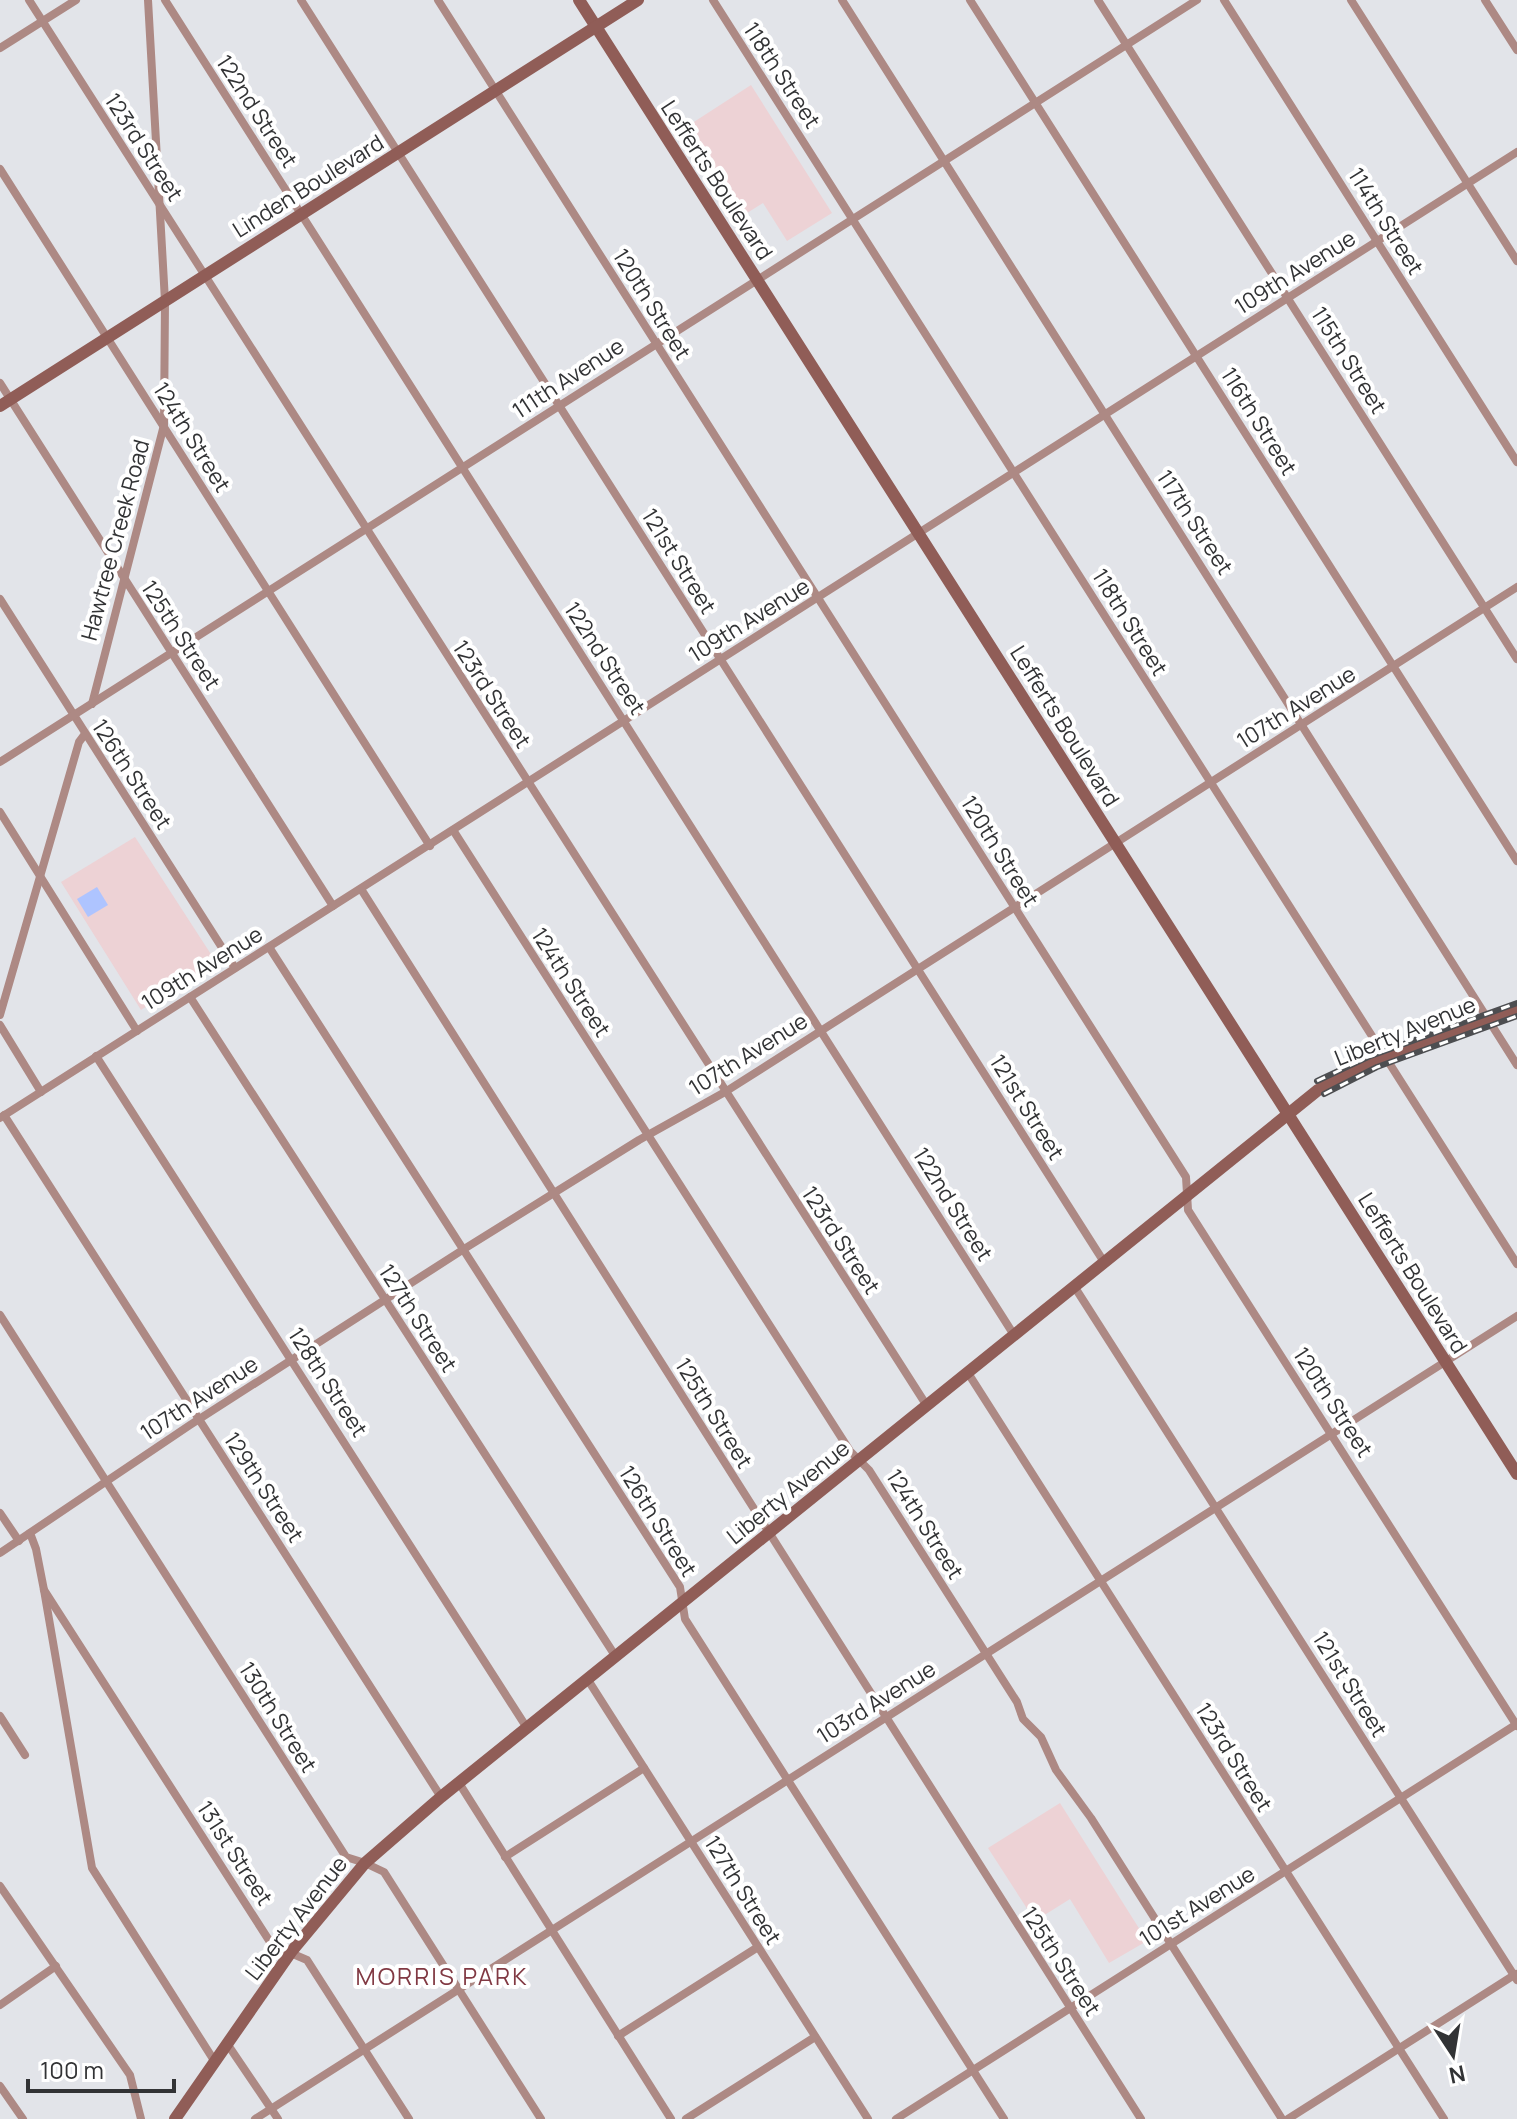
<svg xmlns="http://www.w3.org/2000/svg" width="1517" height="2119" font-family="Manrope,sans-serif">
  <rect width="100%" height="100%" fill="#e2e4e9"/>
  <g fill="#edd2d5">
    <polygon points="751,85 832,213 787,241 763,203 739,218 683,129"/>
    <polygon points="135,837 216,962 141,1010 61,882"/>
    <polygon points="1060,1803 1147,1941 1109,1963 1070,1899 1035,1921 988,1848"/>
  </g>
  <polygon fill="#aec4ff" points="97,887 108,905 88,917 77,899"/>
  <g fill="none" stroke-linecap="round" stroke-linejoin="round">
    <g stroke="#ad8984" stroke-width="8">
      <polyline points="29,0 927,1406"/>
      <polyline points="165,0 1014,1335"/>
      <polyline points="301,0 1104,1262"/>
      <polyline points="438,0 1186,1177 1188,1210 1517,1726"/>
      <polyline points="713,0 1517,1264"/>
      <polyline points="842,0 1517,1065"/>
      <polyline points="970,0 1517,861"/>
      <polyline points="1098,0 1517,659"/>
      <polyline points="1224,0 1517,462"/>
      <polyline points="1351,0 1517,261"/>
      <polyline points="1485,0 1517,50"/>
      <polyline points="0,48 76,0"/>
      <polyline points="0,169 430,846"/>
      <polyline points="0,383 333,906"/>
      <polyline points="0,599 235,968"/>
      <polyline points="92,704 164,425 165,301 148,0"/>
      <polyline points="0,762 1197,0"/>
      <polyline points="0,812 137,1031"/>
      <polyline points="453,830 850,1451 869,1470 1017,1702 1023,1719 1041,1737 1056,1770 1091,1818 1282,2119"/>
      <polyline points="361,889 1141,2119"/>
      <polyline points="269,947 680,1587 685,1619 1004,2119"/>
      <polyline points="190,997 616,1657"/>
      <polyline points="0,1015 79,742 85,734"/>
      <polyline points="0,1025 41,1092"/>
      <polyline points="96,1056 527,1728"/>
      <polyline points="4,1115 441,1797"/>
      <polyline points="0,1118 1517,152"/>
      <polyline points="1074,1286 1517,1980"/>
      <polyline points="0,1315 346,1857 365,1863 384,1872 541,2119"/>
      <polyline points="968,1373 1444,2119"/>
      <polyline points="0,1513 19,1541"/>
      <polyline points="30,1533 36,1549 44,1590 92,1868 215,2062"/>
      <polyline points="0,1553 190,1425 464,1249 639,1140 725,1092 1517,587"/>
      <polyline points="44,1590 272,1945 307,1960 409,2119"/>
      <polyline points="588,1680 868,2119"/>
      <polyline points="0,1716 25,1755"/>
      <polyline points="459,1783 671,2119"/>
      <polyline points="505,1857 644,1768"/>
      <polyline points="0,1886 130,2075 141,2119"/>
      <polyline points="0,2005 56,1966"/>
      <polyline points="618,2036 758,1947"/>
      <polyline points="228,2045 278,2119"/>
      <polyline points="0,2086 23,2119"/>
      <polyline points="255,2119 1517,1316"/>
      <polyline points="686,2119 815,2037"/>
      <polyline points="896,2119 1517,1724"/>
      <polyline points="1288,2119 1516,1974"/>
    </g>
    <g stroke="#905d57" stroke-width="12">
      <polyline points="579,0 1517,1474"/>
      <polyline points="0,406 638,0"/>
      <polyline points="175,2119 291,1952 365,1863 441,1797 1318,1090 1358,1068 1517,1009"/>
    </g>
    <defs>
      <g id="rail">
        <polyline points="1317,1081 1368,1057 1517,1003"/>
        <polyline points="1324,1094 1377,1067 1517,1016"/>
      </g>
    </defs>
    <use href="#rail" stroke="#4d4e51" stroke-width="6"/>
    <use href="#rail" stroke="#fff" stroke-width="3" stroke-dasharray="9" stroke-linecap="butt"/>
  </g>
  <g text-anchor="middle" dominant-baseline="central" stroke-width="8" stroke-linejoin="round" paint-order="stroke">
    <g font-size="22" fill="#323335" stroke="#fff">
      <text transform="translate(782 75) rotate(57)">118th Street</text>
      <text transform="translate(257 111) rotate(57)">122nd Street</text>
      <text transform="translate(144 147) rotate(57)">123rd Street</text>
      <text transform="translate(717 180) rotate(57)">Lefferts Boulevard</text>
      <text transform="translate(308 186) rotate(-32)">Linden Boulevard</text>
      <text transform="translate(1386 221) rotate(58)">114th Street</text>
      <text transform="translate(1295 272) rotate(-32)">109th Avenue</text>
      <text transform="translate(652 304) rotate(58)">120th Street</text>
      <text transform="translate(1349 360) rotate(58)">115th Street</text>
      <text transform="translate(568 378) rotate(-33)">111th Avenue</text>
      <text transform="translate(1259 421) rotate(58)">116th Street</text>
      <text transform="translate(192 437) rotate(58)">124th Street</text>
      <text transform="translate(1195 522) rotate(57)">117th Street</text>
      <text transform="translate(115 540) rotate(-75)">Hawtree Creek Road</text>
      <text transform="translate(679 561) rotate(58)">121st Street</text>
      <text transform="translate(749 620) rotate(-32)">109th Avenue</text>
      <text transform="translate(1130 622) rotate(58)">118th Street</text>
      <text transform="translate(181 635) rotate(57)">125th Street</text>
      <text transform="translate(605 658) rotate(57)">122nd Street</text>
      <text transform="translate(492 694) rotate(57)">123rd Street</text>
      <text transform="translate(1296 707) rotate(-32)">107th Avenue</text>
      <text transform="translate(1065 726) rotate(58)">Lefferts Boulevard</text>
      <text transform="translate(132 774) rotate(57)">126th Street</text>
      <text transform="translate(1000 851) rotate(58)">120th Street</text>
      <text transform="translate(202 968) rotate(-32)">109th Avenue</text>
      <text transform="translate(571 982) rotate(57)">124th Street</text>
      <text transform="translate(1405 1031) rotate(-22)">Liberty Avenue</text>
      <text transform="translate(748 1054) rotate(-32)">107th Avenue</text>
      <text transform="translate(1027 1107) rotate(58)">121st Street</text>
      <text transform="translate(953 1204) rotate(58)">122nd Street</text>
      <text transform="translate(841 1240) rotate(57)">123rd Street</text>
      <text transform="translate(1413 1273) rotate(58)">Lefferts Boulevard</text>
      <text transform="translate(418 1318) rotate(57)">127th Street</text>
      <text transform="translate(328 1382) rotate(57)">128th Street</text>
      <text transform="translate(199 1398) rotate(-33)">107th Avenue</text>
      <text transform="translate(1333 1402) rotate(57)">120th Street</text>
      <text transform="translate(714 1413) rotate(58)">125th Street</text>
      <text transform="translate(264 1487) rotate(57)">129th Street</text>
      <text transform="translate(788 1492) rotate(-39)">Liberty Avenue</text>
      <text transform="translate(658 1521) rotate(58)">126th Street</text>
      <text transform="translate(925 1524) rotate(58)">124th Street</text>
      <text transform="translate(1350 1684) rotate(58)">121st Street</text>
      <text transform="translate(876 1702) rotate(-32)">103rd Avenue</text>
      <text transform="translate(278 1717) rotate(58)">130th Street</text>
      <text transform="translate(1234 1757) rotate(58)">123rd Street</text>
      <text transform="translate(235 1853) rotate(57)">131st Street</text>
      <text transform="translate(743 1890) rotate(58)">127th Street</text>
      <text transform="translate(1197 1906) rotate(-32)">101st Avenue</text>
      <text transform="translate(296 1918) rotate(-52)">Liberty Avenue</text>
      <text transform="translate(1061 1961) rotate(57)">125th Street</text>
    </g>
    <g font-size="24" letter-spacing="2" fill="#813943" stroke="#fff">
      <text x="442" y="1975">MORRIS PARK</text>
    </g>
  </g>
  <g transform="translate(1453 2055) rotate(168)" stroke="#ffffff" stroke-width="6" paint-order="stroke">
  <path d="M0-6L14 30L0 20L-14 30Z" fill="#323335"/>
  <text y="-12" font-size="22" font-weight="bold" text-anchor="middle" fill="#323335">N</text>
  </g>
  <path d="M28 2079v12h146v-12" fill="none" stroke="#323335" stroke-width="4"/>
  <text x="40" y="2079" font-size="24" fill="#323335" stroke="#ffffff" stroke-width="6" paint-order="stroke">100 m</text>
</svg>
